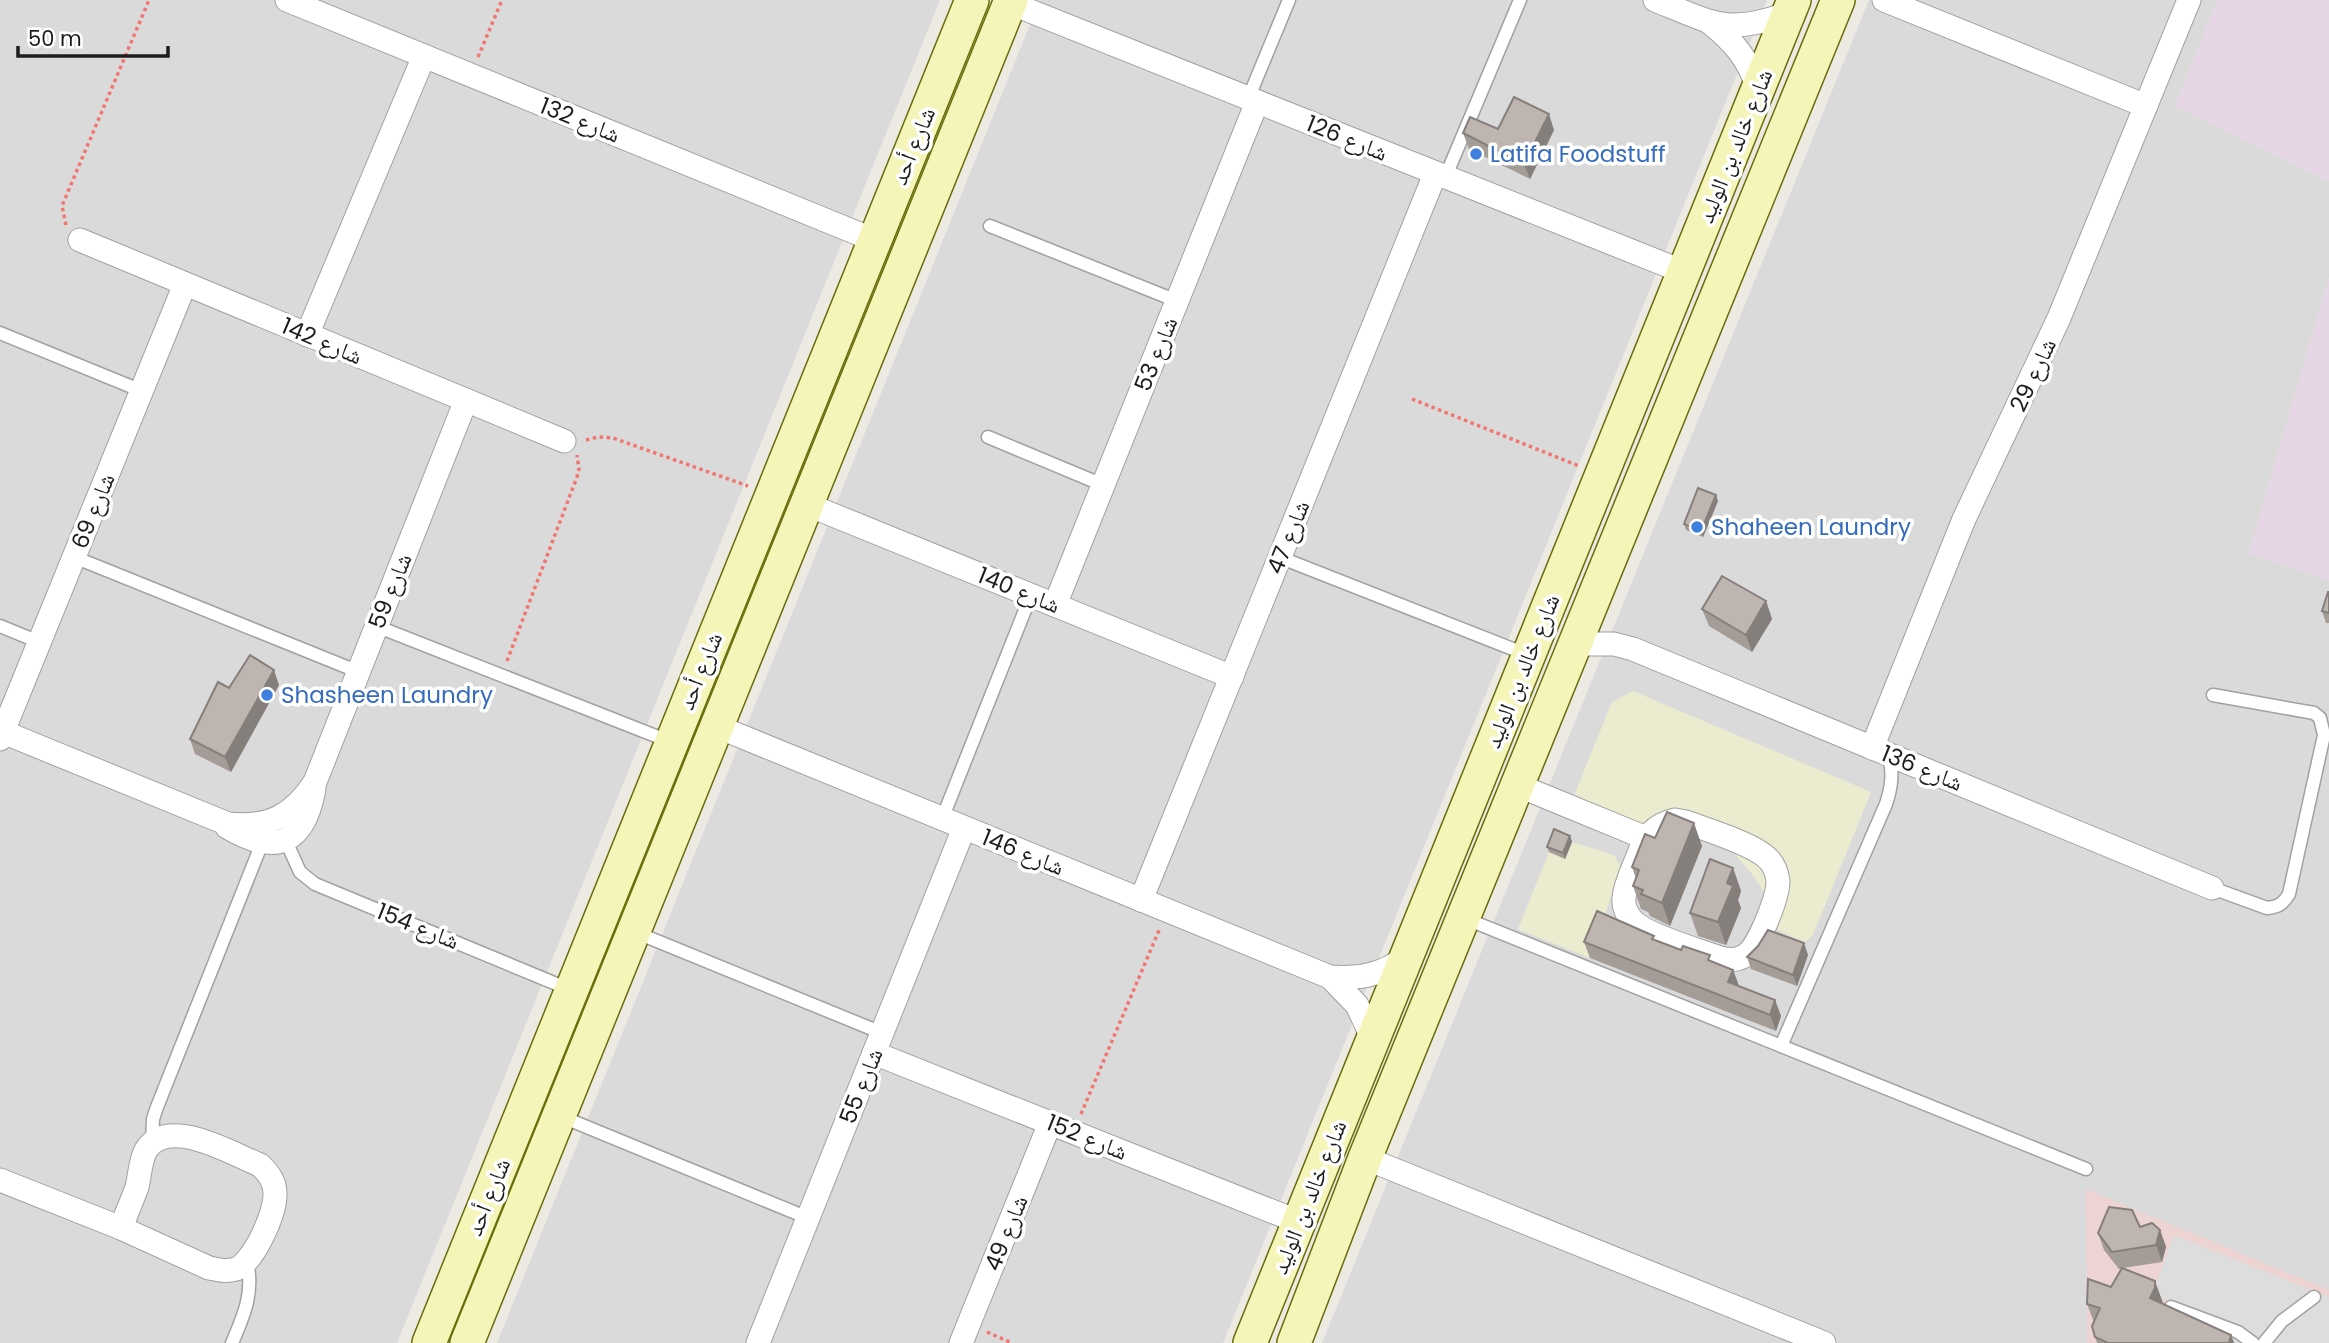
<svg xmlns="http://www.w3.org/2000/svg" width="2329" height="1343" font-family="Poppins,'Noto Naskh Arabic',sans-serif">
  <rect width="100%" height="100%" fill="#ede9e3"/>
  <g fill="#dbdada">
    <polygon points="0,0 940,0 397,1343 0,1343"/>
    <polygon points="1040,0 1767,0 1223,1343 497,1343"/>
    <polygon points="1869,0 2218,0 2175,106 2329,181 2329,278 2249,553 2329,580 2329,1292 2088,1343 1322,1343"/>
  </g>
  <polygon fill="#eed3d3" points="2086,1189 2329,1290 2329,1343 2087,1343"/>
  <g fill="#e6d5e4">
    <polygon points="2218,0 2329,0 2329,181 2175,106"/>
    <polygon points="2329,278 2329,580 2249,553"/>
  </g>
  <g fill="#ebeccf">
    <polygon points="1633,691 1871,792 1813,935 1805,942 1758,921 1764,892 1752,874 1733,852 1709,836 1635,837 1569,808 1612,702"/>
    <polygon points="1572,842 1614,855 1621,868 1590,958 1518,929 1549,852 1565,859"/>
  </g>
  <polygon fill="#ddd" points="2173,1235 2329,1297 2329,1343 2213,1343 2169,1302 2153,1294"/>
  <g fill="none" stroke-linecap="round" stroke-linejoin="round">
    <defs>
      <g id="lane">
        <polyline points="1248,99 1289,0"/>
        <polyline points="1445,178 1520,0"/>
        <polyline points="990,226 1177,301"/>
        <polyline points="0,333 142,391"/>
        <polyline points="988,437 1103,485"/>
        <polyline points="74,557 359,672"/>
        <polyline points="1279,557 1528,655"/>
        <polyline points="0,626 39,642"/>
        <polyline points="376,626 671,742"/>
        <polyline points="942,819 1031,595"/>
        <polyline points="285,839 300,872 315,884 571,990"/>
        <path d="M2212,888L2267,908C2278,907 2283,904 2289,894L2324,735L2320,718L2314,713L2213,695"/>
        <polyline points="1464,918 2086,1169"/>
        <polyline points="635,932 882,1033"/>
        <path d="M1781,1046L1886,804C1892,786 1893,773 1889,754"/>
        <polyline points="560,1116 808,1218"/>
        <polyline points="152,1144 153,1119 157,1107 262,843"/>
        <polyline points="2171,1307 2238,1332 2253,1343"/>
        <path d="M232,1343C244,1315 254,1293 247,1262"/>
        <polyline points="2264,1343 2282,1321 2314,1297"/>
      </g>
      <g id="street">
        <polyline points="287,0 874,240"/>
        <path d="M1655,0C1712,23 1728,36 1789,13"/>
        <polyline points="1884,0 2146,106"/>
        <polyline points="1010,3 1684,272"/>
        <path d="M1709,22C1733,41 1749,59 1758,89"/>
        <polyline points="80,240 564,441"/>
        <polyline points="307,335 424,56"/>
        <polyline points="806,504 1232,677"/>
        <polyline points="1055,605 1257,102"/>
        <polyline points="1575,644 1614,644 1633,649 2212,888"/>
        <path d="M716,726L1330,977C1360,979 1382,975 1406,957"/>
        <path d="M3,732L228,824C269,828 293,816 315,782L466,400"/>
        <polyline points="0,739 185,284"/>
        <polyline points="1872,748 1964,519 2059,318 2189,0"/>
        <polyline points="1517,785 1646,838"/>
        <path d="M1675,820L1686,822C1707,830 1758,845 1770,861C1775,867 1777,873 1778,881C1778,897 1759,946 1746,955C1737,961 1729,960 1720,958C1699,950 1648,936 1634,922C1627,916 1623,906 1624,898C1625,884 1633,869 1638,856C1645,837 1654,825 1675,820Z"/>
        <path d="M227,827C275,856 304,845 314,789"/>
        <polyline points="1141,900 1435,174"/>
        <polyline points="1330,977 1357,1005 1373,1039"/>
        <polyline points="874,1053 1299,1222"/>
        <polyline points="1365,1158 1824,1343"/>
        <path d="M0,1180L121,1228L209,1268C219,1270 226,1272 236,1269C254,1262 276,1212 275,1193C275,1181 268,1173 260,1165C232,1154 168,1115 146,1150C140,1161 140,1175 137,1187C132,1201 126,1214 121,1228"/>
        <polyline points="758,1343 964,828"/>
        <polyline points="961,1343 1050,1123"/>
      </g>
      <g id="secondary">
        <polyline points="429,1343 972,0"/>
        <polyline points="467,1343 1011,0"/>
        <polyline points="1250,1343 1794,0"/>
        <polyline points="1294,1343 1365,1158 1838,0"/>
      </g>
    </defs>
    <use href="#lane" stroke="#a1a1a1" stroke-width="15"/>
    <use href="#street" stroke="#a1a1a1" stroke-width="25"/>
    <use href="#secondary" stroke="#686d0a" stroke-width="36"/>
    <g stroke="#f27570" stroke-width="3.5" stroke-dasharray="3.5 3.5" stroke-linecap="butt">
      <polyline points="478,57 502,0"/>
      <polyline points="66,225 62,206 67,194 149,0"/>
      <polyline points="1412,399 1579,466"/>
      <polyline points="586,440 598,437 613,438 748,486"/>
      <polyline points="507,661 577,477 579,469 577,455"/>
      <polyline points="1081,1114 1160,928"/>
      <polyline points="987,1332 1012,1343"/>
    </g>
    <use href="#lane" stroke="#fff" stroke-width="12"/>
    <use href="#street" stroke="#fff" stroke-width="23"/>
    <use href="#secondary" stroke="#f6f5b9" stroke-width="33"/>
  </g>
  <g fill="#a39c97">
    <polygon points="1498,129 1554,130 1530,179 1469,149 1463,133"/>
    <polygon points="1718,501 1703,537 1686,530 1684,524"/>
    <polygon points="1766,601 1772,619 1752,652 1709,626 1702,609"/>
    <polygon points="2322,611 2329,613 2329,623 2326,623"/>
    <polygon points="279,685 231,772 195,754 190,739 229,688"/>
    <polygon points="1570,836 1572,842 1565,859 1549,852 1547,847"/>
    <polygon points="1655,838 1702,846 1670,926 1650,916 1648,912 1641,909 1633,886 1636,879 1632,867"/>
    <polygon points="1733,868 1741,891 1738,900 1741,908 1726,945 1698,936 1690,913"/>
    <polygon points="1655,940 1733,970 1739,986 1775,1000 1781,1016 1776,1031 1590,958 1584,942"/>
    <polygon points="1758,946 1808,955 1797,986 1751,969 1747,957"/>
    <polygon points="2160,1230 2166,1247 2162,1262 2123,1268 2163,1304 2231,1335 2234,1343 2097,1343 2092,1326 2094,1322 2087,1304 2111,1287 2122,1269 2119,1269 2104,1250 2098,1233"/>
  </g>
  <g fill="#857f7b">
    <polygon points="1549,114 1554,130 1530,179 1524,164"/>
    <polygon points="1716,495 1718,501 1703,537 1701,531"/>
    <polygon points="1766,601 1772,619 1752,652 1746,635"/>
    <polygon points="274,670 279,685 231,772 225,757"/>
    <polygon points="1694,823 1702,846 1670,926 1662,903"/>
    <polygon points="1570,836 1572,842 1565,859 1563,853"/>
    <polygon points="1733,868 1741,891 1738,900 1741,908 1726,945 1718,922 1727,883"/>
    <polygon points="1804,943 1808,955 1797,986 1793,975"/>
    <polygon points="1733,970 1739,986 1728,982"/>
    <polygon points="1775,1000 1781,1016 1776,1031 1770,1015"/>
    <polygon points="2160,1230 2166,1247 2162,1262 2156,1245"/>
    <polygon points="2155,1281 2163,1303 2150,1298"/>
    <polygon points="2231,1335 2234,1343 2229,1343"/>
  </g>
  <g fill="#beb5b0" stroke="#857f7b" stroke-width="2">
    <polygon points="1514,97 1549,114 1524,164 1463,133 1470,117 1498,129"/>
    <polygon points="1698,488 1716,495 1701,531 1684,524"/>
    <polygon points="1722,576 1766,601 1746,635 1702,609"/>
    <polygon points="2328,592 2329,592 2329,613 2322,611"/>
    <polygon points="250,655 274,670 225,757 190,739 218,682 229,688"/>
    <polygon points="1667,812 1694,823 1662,903 1641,894 1643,890 1633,886 1639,870 1632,867 1645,834 1655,838"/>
    <polygon points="1554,829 1570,836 1563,853 1547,847"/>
    <polygon points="1710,859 1733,868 1727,883 1733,886 1718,922 1690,913"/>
    <polygon points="1597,911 1654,936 1652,939 1681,950 1683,946 1710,955 1708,960 1733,970 1728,982 1775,1000 1770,1015 1584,942"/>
    <polygon points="1768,930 1804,943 1793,975 1747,957 1758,946"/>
    <polygon points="2109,1207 2132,1210 2140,1227 2152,1223 2160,1230 2156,1245 2112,1252 2098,1233"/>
    <polygon points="2122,1268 2155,1281 2155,1288 2150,1298 2231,1335 2229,1343 2108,1343 2095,1337 2092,1326 2100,1308 2087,1304 2088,1279 2111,1287"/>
  </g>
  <g fill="#3f7fe0" stroke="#fff" stroke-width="2.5">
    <circle cx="1476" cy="154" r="7"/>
    <circle cx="1697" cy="527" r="7"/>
    <circle cx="267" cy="695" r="7"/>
  </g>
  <g text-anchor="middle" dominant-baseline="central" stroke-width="7" stroke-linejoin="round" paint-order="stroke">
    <g font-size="23" fill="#1d1d1d" stroke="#fff">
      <text transform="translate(580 120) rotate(22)">شارع 132</text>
      <text transform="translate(1347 138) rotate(22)">شارع 126</text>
      <text transform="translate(913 146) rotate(-68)">شارع أحد</text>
      <text transform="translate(1735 146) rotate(-68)">شارع خالد بن الوليد</text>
      <text transform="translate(322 341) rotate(23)">شارع 142</text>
      <text transform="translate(1156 354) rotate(-68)">شارع 53</text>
      <text transform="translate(2033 375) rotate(-65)">شارع 29</text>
      <text transform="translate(93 511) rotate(-68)">شارع 69</text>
      <text transform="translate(1288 537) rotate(-68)">شارع 47</text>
      <text transform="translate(1019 590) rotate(22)">شارع 140</text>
      <text transform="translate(390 591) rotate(-68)">شارع 59</text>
      <text transform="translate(700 671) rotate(-68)">شارع أحد</text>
      <text transform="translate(1522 671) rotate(-68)">شارع خالد بن الوليد</text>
      <text transform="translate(1922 768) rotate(22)">شارع 136</text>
      <text transform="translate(1023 852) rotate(22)">شارع 146</text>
      <text transform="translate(418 926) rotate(22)">شارع 154</text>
      <text transform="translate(861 1086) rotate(-68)">شارع 55</text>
      <text transform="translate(1087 1137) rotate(22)">شارع 152</text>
      <text transform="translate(488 1197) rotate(-68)">شارع أحد</text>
      <text transform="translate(1309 1197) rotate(-68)">شارع خالد بن الوليد</text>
      <text transform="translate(1006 1233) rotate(-68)">شارع 49</text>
    </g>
    <g font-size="23" fill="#366cbe" stroke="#fff" text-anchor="start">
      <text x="1490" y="154">Latifa Foodstuff</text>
      <text x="1711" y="527">Shaheen Laundry</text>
      <text x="281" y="695">Shasheen Laundry</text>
    </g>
  </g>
  <path d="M18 46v10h150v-10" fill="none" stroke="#1d1d1d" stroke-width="3.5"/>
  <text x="28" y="46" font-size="21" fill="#1d1d1d" stroke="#ffffff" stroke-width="5" paint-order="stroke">50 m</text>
</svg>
